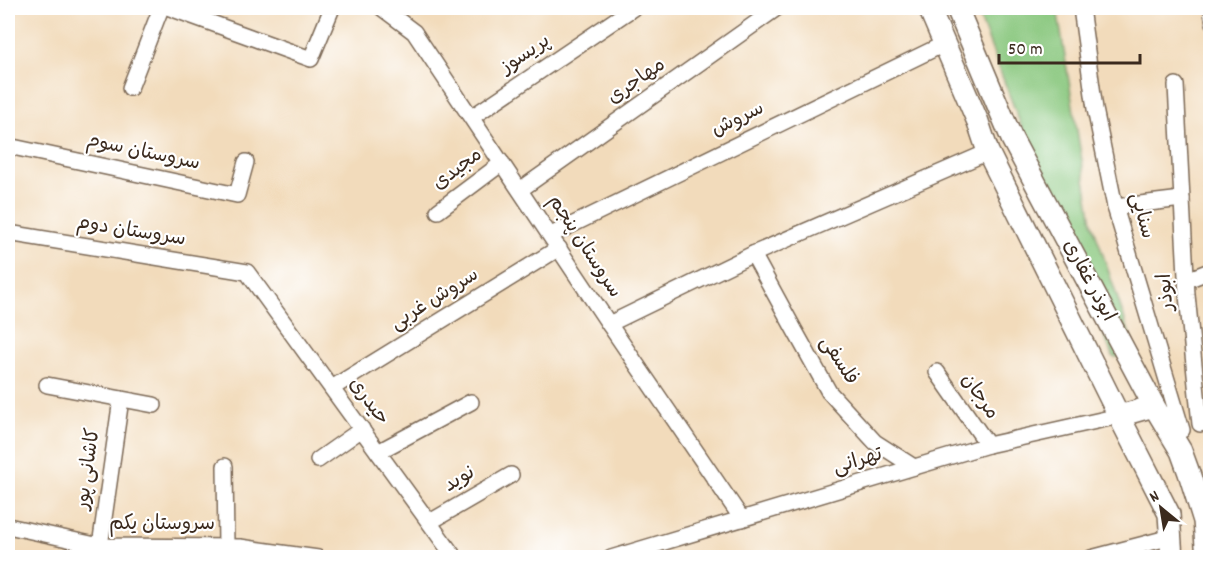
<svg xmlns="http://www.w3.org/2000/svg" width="1218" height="565" font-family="Dekko,'Playpen Sans Arabic',sans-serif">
  <rect width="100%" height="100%" fill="#fff"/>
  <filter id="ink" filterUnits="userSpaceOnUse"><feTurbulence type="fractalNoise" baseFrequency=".0167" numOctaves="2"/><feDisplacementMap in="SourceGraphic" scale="12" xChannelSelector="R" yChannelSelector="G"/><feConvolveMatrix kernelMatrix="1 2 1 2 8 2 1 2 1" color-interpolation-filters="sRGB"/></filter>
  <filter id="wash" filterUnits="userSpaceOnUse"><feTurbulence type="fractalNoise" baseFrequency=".008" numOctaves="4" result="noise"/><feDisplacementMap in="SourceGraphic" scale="24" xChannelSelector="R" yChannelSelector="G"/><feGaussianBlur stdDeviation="1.35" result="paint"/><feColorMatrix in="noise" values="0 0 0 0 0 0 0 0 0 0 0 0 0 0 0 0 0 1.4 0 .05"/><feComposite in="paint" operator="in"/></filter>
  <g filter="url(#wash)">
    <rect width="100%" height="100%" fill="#f2dbbb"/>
    <polygon fill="#89c77e" stroke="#62784e" stroke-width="1.5" points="976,8 1057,8 1092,222 1137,356 1113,357 1060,227"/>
  </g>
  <g filter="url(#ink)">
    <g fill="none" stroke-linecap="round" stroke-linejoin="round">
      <defs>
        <polyline id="lane" points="1207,8 1210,24"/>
        <g id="street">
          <polyline points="170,8 311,59 332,8"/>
          <polyline points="382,8 414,32 609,324 742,519"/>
          <polyline points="1081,8 1095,109 1115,207 1182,430"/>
          <polyline points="1176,85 1187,295 1200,424"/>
          <polyline points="130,88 161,8"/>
          <polyline points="472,117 633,8"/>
          <polyline points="8,146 237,195 246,162"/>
          <polyline points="520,190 777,8"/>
          <polyline points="1115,207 1182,199"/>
          <polyline points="438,211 502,163"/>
          <polyline points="8,233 247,272 455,558"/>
          <polyline points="551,235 944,44"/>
          <polyline points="753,254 795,331 829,392 875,442 914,467"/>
          <polyline points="1187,280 1210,271"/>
          <polyline points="609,324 753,254 988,152"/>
          <polyline points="937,372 988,445"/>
          <polyline points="47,385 154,405"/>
          <polyline points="332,388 559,248"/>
          <polyline points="378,452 471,402"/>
          <polyline points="318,460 362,429"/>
          <polyline points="225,466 226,547"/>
          <polyline points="430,522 511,475"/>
          <polyline points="8,526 100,546 240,547 318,558"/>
          <polyline points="100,546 121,399"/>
          <polyline points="611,558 988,445 1119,416"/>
          <polyline points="1091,558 1171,537"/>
        </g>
        <g id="secondary">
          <polyline points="929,8 978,122 988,152 1119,416 1169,514 1172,558"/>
          <polyline points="957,8 1012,139 1154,406 1181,451 1189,473 1204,521 1207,558"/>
          <polyline points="1119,416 1154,406"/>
        </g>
      </defs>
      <use href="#lane" stroke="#7b6855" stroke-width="10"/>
      <use href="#street" stroke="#7b6855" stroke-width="18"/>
      <use href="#secondary" stroke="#7b6855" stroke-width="24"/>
      <use href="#lane" stroke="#fff" stroke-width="8"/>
      <use href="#street" stroke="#fff" stroke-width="15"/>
      <use href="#secondary" stroke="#fff" stroke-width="21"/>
    </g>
  </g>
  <g text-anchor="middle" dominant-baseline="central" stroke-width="4.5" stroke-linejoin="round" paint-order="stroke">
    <g font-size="20" fill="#3b2a1e" stroke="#fff">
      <text transform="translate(526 55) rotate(-34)">پریسوز</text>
      <text transform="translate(637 82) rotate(-35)">مهاجری</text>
      <text transform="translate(738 120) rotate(-26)">سروش</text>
      <text transform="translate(143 153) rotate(12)">سروستان سوم</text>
      <text transform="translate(458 170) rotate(-37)">مجیدی</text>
      <text transform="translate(1141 216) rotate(75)">سنایی</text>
      <text transform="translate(131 232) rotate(9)">سروستان دوم</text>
      <text transform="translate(584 247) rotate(57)">سروستان پنجم</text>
      <text transform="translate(1088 281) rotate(62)">ابوذر غفاری</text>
      <text transform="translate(1167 292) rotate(-94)">ابوذر</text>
      <text transform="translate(435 300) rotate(-32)">سروش غربی</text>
      <text transform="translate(838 361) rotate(57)">فلسفی</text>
      <text transform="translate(979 397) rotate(55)">مرجان</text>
      <text transform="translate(368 402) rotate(54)">حیدری</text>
      <text transform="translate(858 462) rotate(-17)">تهرانی</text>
      <text transform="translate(89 469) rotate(-82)">کاشانی پور</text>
      <text transform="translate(460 480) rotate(-31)">نوید</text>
      <text x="162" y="525">سروستان یکم</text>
    </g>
  </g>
  <rect width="1218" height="565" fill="none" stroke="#fff" stroke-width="30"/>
  <g transform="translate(1161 508) rotate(330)" stroke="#ffffff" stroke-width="4.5" paint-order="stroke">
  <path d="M0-4.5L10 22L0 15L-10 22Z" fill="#3b2a1e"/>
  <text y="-9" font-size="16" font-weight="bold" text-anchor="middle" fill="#3b2a1e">N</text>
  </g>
  <path d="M999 54v9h141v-9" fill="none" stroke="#3b2a1e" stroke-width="3"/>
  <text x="1008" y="54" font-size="18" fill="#3b2a1e" stroke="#ffffff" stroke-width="4.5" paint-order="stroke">50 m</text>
</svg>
